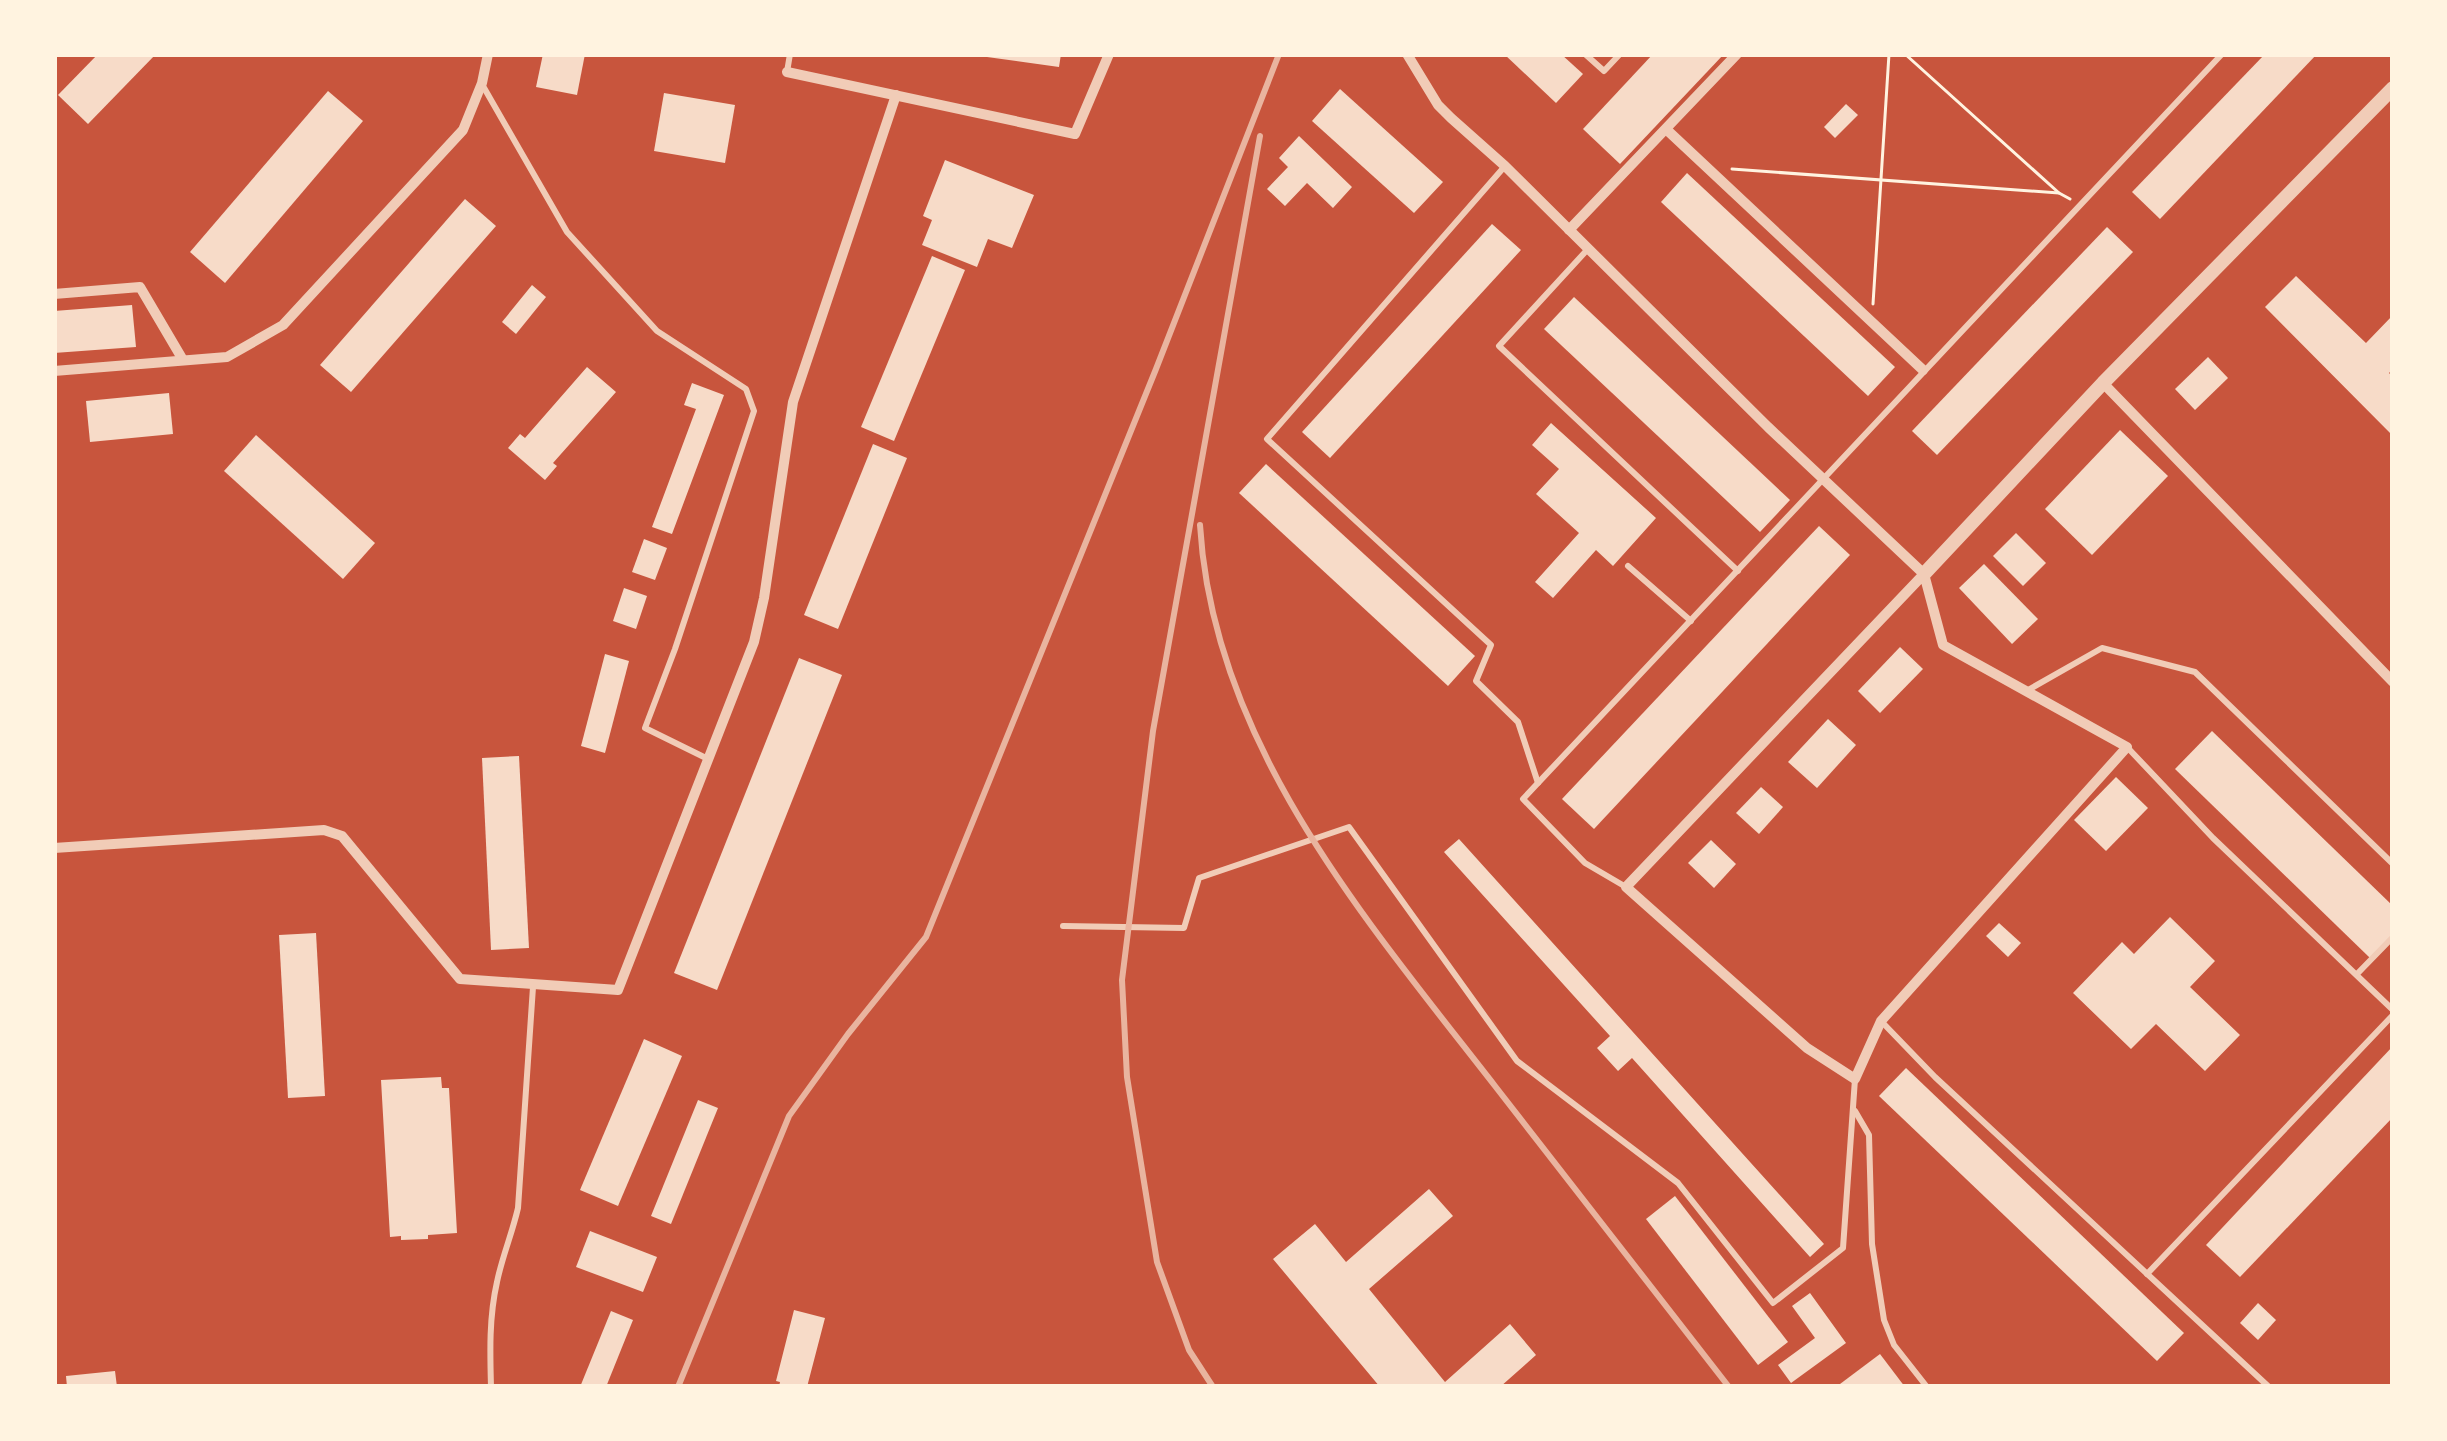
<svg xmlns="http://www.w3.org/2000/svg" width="2447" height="1441" font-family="Overpass,sans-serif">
  <rect width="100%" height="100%" fill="#c8553d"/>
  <g fill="#f7dbc8">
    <polygon points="98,54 156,54 88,124 58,95"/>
    <polygon points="543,54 585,54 577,95 536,87"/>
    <polygon points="987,54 1061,54 1059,67 987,57"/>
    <polygon points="1504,54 1561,54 1583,74 1556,103"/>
    <polygon points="1653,54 1724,54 1620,164 1583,129"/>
    <polygon points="2265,54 2317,54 2160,219 2132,192"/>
    <polygon points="1340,89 1443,182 1414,213 1312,121"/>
    <polygon points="328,91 363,121 225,283 190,252"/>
    <polygon points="664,93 735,105 725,163 654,151"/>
    <polygon points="1846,104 1858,115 1835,138 1824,127"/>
    <polygon points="1299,136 1352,187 1333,208 1307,183 1285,206 1267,189 1288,167 1279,158"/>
    <polygon points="945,160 1034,195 1012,248 988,239 977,267 922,245 932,220 923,216"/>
    <polygon points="1687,173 1895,367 1868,396 1661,202"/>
    <polygon points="465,199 496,226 351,392 320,365"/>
    <polygon points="1492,224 1521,250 1330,458 1302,432"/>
    <polygon points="2107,227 2133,252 1937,455 1912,431"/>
    <polygon points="932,256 965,270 894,441 861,427"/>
    <polygon points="2296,276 2366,343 2393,315 2393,369 2389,373 2393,377 2393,436 2265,307"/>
    <polygon points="532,285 546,297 516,334 502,322"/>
    <polygon points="1574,297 1790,500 1760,532 1544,329"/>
    <polygon points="132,305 136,347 54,353 54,311"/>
    <polygon points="2208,357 2228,378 2195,410 2175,389"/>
    <polygon points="587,367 616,392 553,463 557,466 545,480 508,448 520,434 525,438"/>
    <polygon points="692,383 724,395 672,534 652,527 696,409 684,405"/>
    <polygon points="169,393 173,434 90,442 86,401"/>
    <polygon points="1551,423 1656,518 1613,566 1596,550 1553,598 1535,582 1579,533 1536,494 1559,469 1532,445"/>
    <polygon points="2120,430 2168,476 2092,555 2045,509"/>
    <polygon points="256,435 375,543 343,579 224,471"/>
    <polygon points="873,444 907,458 838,629 804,615"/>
    <polygon points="1266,464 1475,656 1448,686 1239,493"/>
    <polygon points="1819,526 1850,555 1594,829 1562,799"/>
    <polygon points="2016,533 2046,563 2023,586 1993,556"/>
    <polygon points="644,539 667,548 655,580 632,572"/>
    <polygon points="1984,564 2038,619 2012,644 1959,588"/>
    <polygon points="624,588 647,596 636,629 613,621"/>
    <polygon points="1900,647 1923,669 1880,713 1858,691"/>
    <polygon points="605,654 629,661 605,753 581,746"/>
    <polygon points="799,658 842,675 717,990 674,973"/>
    <polygon points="1828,719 1856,745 1817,788 1788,762"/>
    <polygon points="2212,731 2393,906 2393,934 2370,958 2175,769"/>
    <polygon points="519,756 529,948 491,950 482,758"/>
    <polygon points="2116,777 2148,808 2106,851 2074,820"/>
    <polygon points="1761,787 1783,807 1759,834 1736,813"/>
    <polygon points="1459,839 1824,1244 1810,1257 1632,1058 1618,1071 1597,1048 1610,1036 1444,852"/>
    <polygon points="1711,840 1736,864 1714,888 1688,863"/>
    <polygon points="2170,917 2215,961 2190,987 2240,1035 2205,1071 2156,1024 2131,1049 2073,993 2122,942 2134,954"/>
    <polygon points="1999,923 2021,943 2008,957 1986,936"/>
    <polygon points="316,933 325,1096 288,1098 279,935"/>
    <polygon points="644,1039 682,1056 618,1206 580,1190"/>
    <polygon points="2393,1046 2393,1117 2240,1277 2206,1245"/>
    <polygon points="1906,1068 2184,1333 2157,1361 1879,1096"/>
    <polygon points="441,1077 442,1088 449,1088 457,1233 428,1235 428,1239 401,1240 401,1236 390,1237 381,1080"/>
    <polygon points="698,1100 718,1108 671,1224 651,1216"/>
    <polygon points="1429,1189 1453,1216 1369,1289 1445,1382 1510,1324 1536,1355 1500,1387 1380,1387 1273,1259 1315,1224 1346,1262"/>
    <polygon points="1675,1196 1788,1342 1758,1365 1646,1219"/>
    <polygon points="590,1231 657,1257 643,1292 576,1267"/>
    <polygon points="1810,1293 1846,1343 1791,1383 1778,1365 1815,1338 1792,1306"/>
    <polygon points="2258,1303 2276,1320 2258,1340 2240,1323"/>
    <polygon points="794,1310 825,1318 807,1387 779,1387 780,1382 776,1381"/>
    <polygon points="611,1311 633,1320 606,1387 580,1387"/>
    <polygon points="1880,1354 1905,1387 1836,1387"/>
    <polygon points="115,1371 117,1387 67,1387 66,1376"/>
  </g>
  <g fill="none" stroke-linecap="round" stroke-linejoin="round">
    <g stroke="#fff3e0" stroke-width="3">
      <polyline points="1905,54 2059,193 2070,199"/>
      <polyline points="1732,169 2059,193"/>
      <polyline points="1873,304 1889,54"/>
    </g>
    <g stroke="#f1ccb7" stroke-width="6">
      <polyline points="1585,54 1604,71 1620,54"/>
      <polyline points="787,72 790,54"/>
      <polyline points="483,86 567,232 657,331 746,389 754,411 675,649 645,728 708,759"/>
      <polyline points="1505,166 1267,439 1491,645 1476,681 1518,722 1538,783"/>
      <polyline points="1587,250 1499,346 1738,571"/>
      <polyline points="1628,566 1691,621"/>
      <polyline points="2028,690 2102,648 2195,672 2393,864"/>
      <polyline points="2127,747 2213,838 2393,1010"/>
      <polyline points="1626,887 1585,863 1523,799 2222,54"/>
      <polyline points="1063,926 1184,928 1199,878 1349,827 1517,1061 1678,1183 1773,1303 1843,1248 1855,1079"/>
      <polyline points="2357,974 2393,937"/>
      <polyline points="1881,1021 1935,1077 2269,1387"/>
      <polyline points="1855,1111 1869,1135 1872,1244 1884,1320 1894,1345 1927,1387"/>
      <polyline points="2147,1274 2393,1015"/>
      <path d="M491,1387C490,1352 489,1317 497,1282C502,1257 512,1234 518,1208L533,987"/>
    </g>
    <g stroke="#f1ccb7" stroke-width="10">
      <polyline points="1407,54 1438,105 1451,118 1505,166 1768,427 1924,574"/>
      <polyline points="787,72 1075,134 1109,54"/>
      <polyline points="1667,130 1923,370"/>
      <polyline points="1569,230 1737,54"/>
      <polyline points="54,294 140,287 183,360"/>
      <polyline points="54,371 227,357 283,325 463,130 482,83 488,54"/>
      <polyline points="2103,383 2393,682"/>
      <polygon points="1924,574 1943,645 2127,747 1881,1021 1855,1079 1807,1048 1626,887"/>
      <polyline points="54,848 324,830 342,836 460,979 618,990 754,642 764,598 793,402 896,95"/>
    </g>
    <polyline stroke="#f1ccb7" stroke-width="14" points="1924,574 2103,383 2393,88"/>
    <g stroke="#e9b49f" stroke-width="6">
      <path d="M1200,525C1213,744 1366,920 1495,1086C1573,1186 1651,1287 1729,1387"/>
      <polyline points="678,1387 789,1116 848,1034 926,937 1156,369 1279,54"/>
      <polyline points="1213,1387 1189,1350 1157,1262 1127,1077 1122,980 1153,731 1260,136"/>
    </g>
  </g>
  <rect width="2447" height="1441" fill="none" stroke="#fff3e0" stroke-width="114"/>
</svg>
